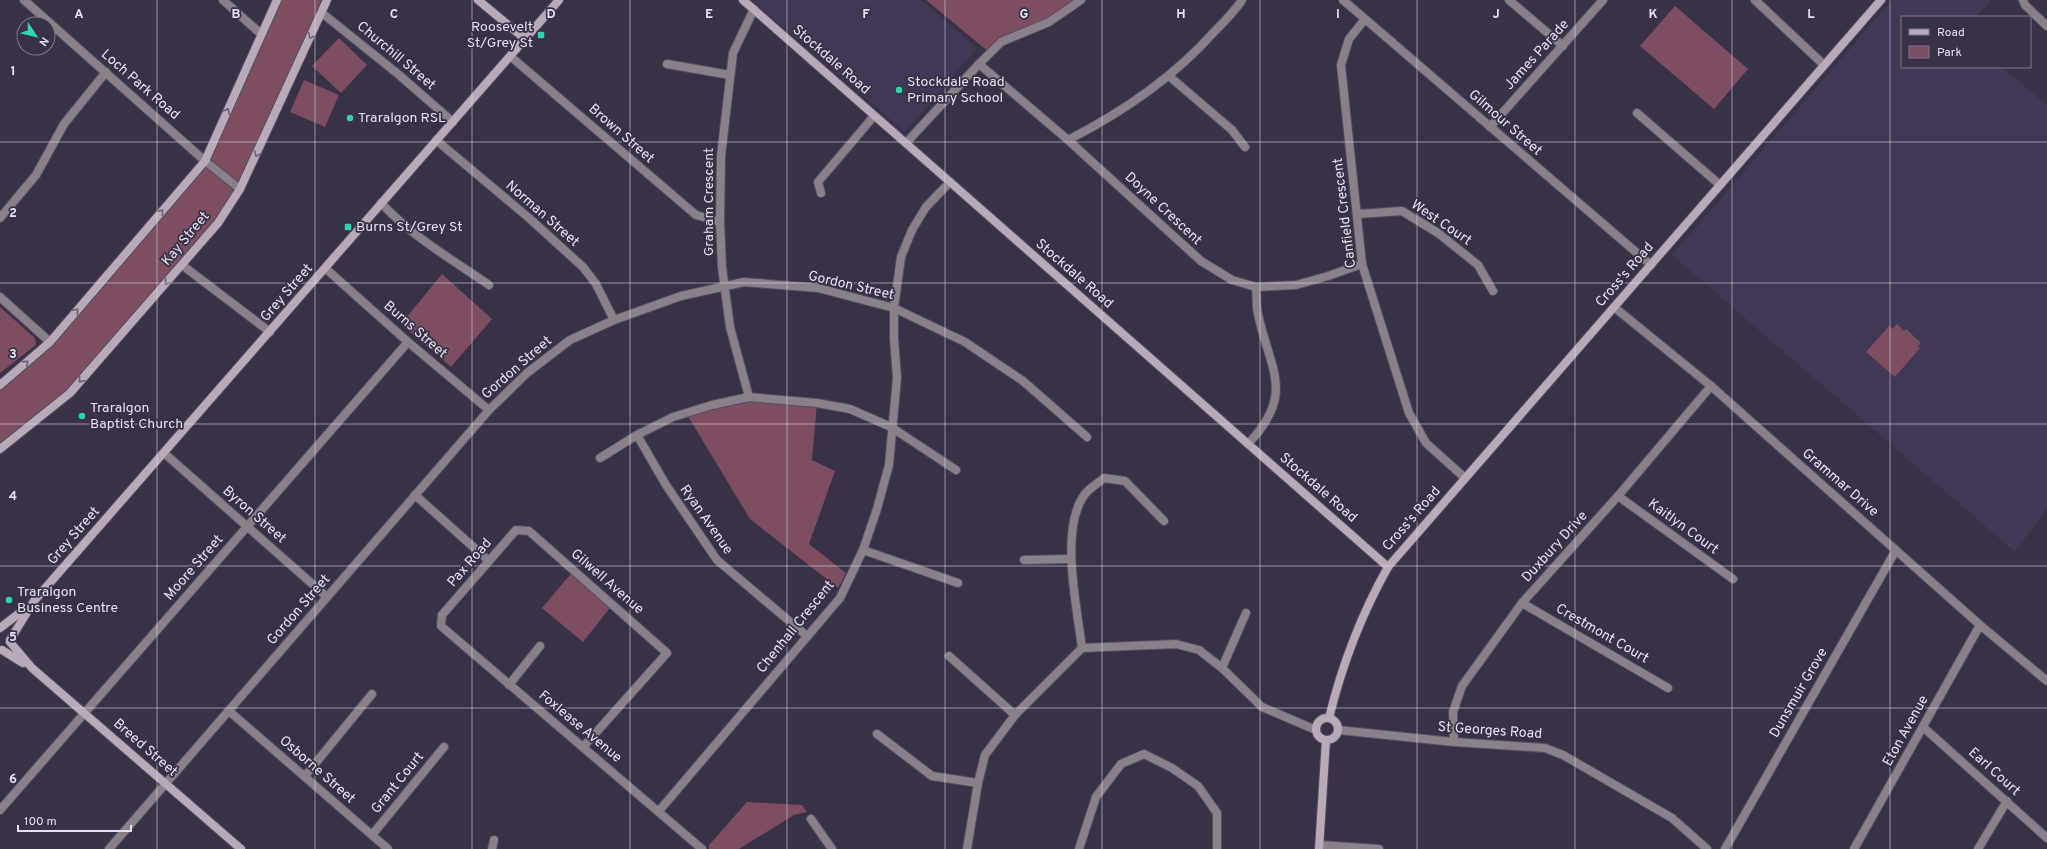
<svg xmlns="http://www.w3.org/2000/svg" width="2047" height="849" font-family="Overpass,sans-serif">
  <rect width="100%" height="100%" fill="#393148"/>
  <g fill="#423754">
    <polygon points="752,0 921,0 977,48 905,132"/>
    <polygon points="1892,0 1991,0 1976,17 1902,17 1902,67 2002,67 2047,105 2047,509 2015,552 1672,255"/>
  </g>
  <g fill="#7d4d62">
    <polygon points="277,0 325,0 240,189 218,223 70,393 0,450 0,385 50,342 205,161"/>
    <polygon points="926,0 1081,0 1049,22 1002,42 990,53"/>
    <polygon points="1675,6 1748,69 1714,109 1640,46"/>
    <polygon points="339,38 367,65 341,93 312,66"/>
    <polygon points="304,80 339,95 325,127 290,112"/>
    <polygon points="442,274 492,319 451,367 401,324"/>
    <polygon points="0,307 35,338 36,345 0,373"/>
    <polygon points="1897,324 1904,331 1906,329 1921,343 1918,346 1920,348 1895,377 1866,352 1889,326 1893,329"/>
    <polygon points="749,397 817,403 812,460 835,471 809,544 846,573 838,588 750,519 686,413"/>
    <polygon points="574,570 613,604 583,642 542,608"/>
    <polygon points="747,802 802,805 807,812 794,815 739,849 709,849 709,845"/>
  </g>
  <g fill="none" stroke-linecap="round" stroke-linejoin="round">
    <defs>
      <g id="street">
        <polyline points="24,0 205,161 240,189"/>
        <polyline points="223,0 261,34"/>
        <polyline points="1343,0 1651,265"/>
        <polyline points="1509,0 1563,46"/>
        <polyline points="1755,0 1824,65"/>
        <polyline points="2023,0 2025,5 2047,26"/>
        <polyline points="322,13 398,74 453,122"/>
        <polyline points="1365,19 1349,39 1341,65 1362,264 1409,413 1426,443 1465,478"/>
        <polyline points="510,56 696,215 720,222"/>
        <polyline points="667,64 730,75"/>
        <polyline points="979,64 1068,140 1201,261 1232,280 1256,287 1296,285 1328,276 1362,264"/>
        <polyline points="1169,76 1232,130 1245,147"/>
        <polyline points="1637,113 1720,185"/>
        <polyline points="1490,127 1603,0"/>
        <polyline points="436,140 529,218 583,267 596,284 614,320"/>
        <path d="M1068,140C1123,112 1173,78 1214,32C1224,22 1234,12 1242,0"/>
        <polyline points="906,143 979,64 1001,42 1049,22 1081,0"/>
        <polyline points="821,193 818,182 874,116"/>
        <path d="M381,203C414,238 450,258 489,285"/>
        <polyline points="1358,214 1402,211 1438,233 1478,265 1493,291"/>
        <polyline points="0,218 36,175 64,124 106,72"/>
        <polyline points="182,265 270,332"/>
        <polyline points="325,268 408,342 489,410"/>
        <polyline points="0,297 50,342"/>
        <polyline points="1614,307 1711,386 1980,625 2047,681"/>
        <polyline points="749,397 730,327 722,267 720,222 721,156 733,53 754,9"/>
        <polyline points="637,435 666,485 717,560 807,636"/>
        <path d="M1248,444C1296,393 1270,371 1258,314C1256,306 1257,296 1256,287"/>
        <polyline points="164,453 327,597"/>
        <polyline points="600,458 637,435 673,417 712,405 749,397 817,403 850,409 891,427 956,470"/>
        <polyline points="415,495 489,561"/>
        <polyline points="1618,496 1733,579"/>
        <polyline points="863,550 958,583"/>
        <polyline points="1024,560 1071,559"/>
        <polyline points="1522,603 1668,688"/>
        <path d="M1082,648C1077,607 1059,528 1085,494C1090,488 1098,483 1104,478L1125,481L1164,521"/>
        <polyline points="949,656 1015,715"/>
        <polyline points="1222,668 1246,613"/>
        <polyline points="509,685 540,646"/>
        <polyline points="229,711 388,849"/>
        <polyline points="1923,727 2047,838"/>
        <polyline points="1338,730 1454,742 1545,748 1563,755 1672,818 1707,849"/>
        <polyline points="877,734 932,776 978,783"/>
        <polyline points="1454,742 1453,712 1462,686 1522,603 1618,496 1711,386"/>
        <polyline points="584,746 667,653 529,531 516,530 442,615 441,626 702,849"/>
        <polyline points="305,776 372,694"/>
        <polyline points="0,810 408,342"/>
        <polyline points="659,811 840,598 863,550 877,509 889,465 897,378 894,339 894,308 901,257 912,230 926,207 950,182"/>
        <polyline points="811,819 832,849"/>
        <polyline points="372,835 444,747"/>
        <polyline points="1320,845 1379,849"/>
        <polyline points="109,849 489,410 527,373 570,340 614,320 681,296 744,282 818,288 894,308 965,342 1023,381 1087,437"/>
        <polyline points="492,849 494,840"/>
        <polyline points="967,849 978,783 985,755 1015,715 1082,648 1176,644 1199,650 1222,668 1262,707 1316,730"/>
        <polyline points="1079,849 1096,797 1121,764 1144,754 1172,768 1198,786 1217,813 1217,849"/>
        <polyline points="1725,849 1896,550"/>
        <polyline points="1854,849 1980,625"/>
        <polyline points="1978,849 2007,801"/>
      </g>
      <g id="secondary">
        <polyline points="478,0 525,39"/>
        <polyline points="743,0 1388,567"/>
        <polyline points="0,385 50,342 205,161 277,0"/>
        <polyline points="0,449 70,393 218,223 240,189 327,0"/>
        <polyline points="0,628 26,608"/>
        <polyline points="10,640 34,601 559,0"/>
        <polyline points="10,642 32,668 241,849"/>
        <polyline points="2,650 23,663"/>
        <circle cx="1327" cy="729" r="11"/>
        <path d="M1329,718C1342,665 1361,615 1388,567L1881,0"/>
        <polyline points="1319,849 1326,740"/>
      </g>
    </defs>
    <use href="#street" stroke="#554d63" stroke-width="10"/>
    <use href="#secondary" stroke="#554d63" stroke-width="10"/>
    <use href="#street" stroke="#8a808a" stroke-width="8"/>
    <use href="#secondary" stroke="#b9aab9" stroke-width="8"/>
  </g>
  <defs><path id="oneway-chevron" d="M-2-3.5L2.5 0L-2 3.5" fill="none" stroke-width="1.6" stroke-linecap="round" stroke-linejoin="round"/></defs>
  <g stroke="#6c6175">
    <use href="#oneway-chevron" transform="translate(311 36) rotate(115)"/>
    <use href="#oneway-chevron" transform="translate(227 111) rotate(-66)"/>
    <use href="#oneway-chevron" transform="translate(257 154) rotate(115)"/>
    <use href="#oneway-chevron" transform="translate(161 212) rotate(-49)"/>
    <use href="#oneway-chevron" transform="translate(167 282) rotate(131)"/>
    <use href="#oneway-chevron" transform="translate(76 311) rotate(-49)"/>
    <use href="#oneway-chevron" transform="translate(26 363) rotate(-41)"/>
    <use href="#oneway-chevron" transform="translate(81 380) rotate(131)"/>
  </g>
  <path fill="none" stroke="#e5e0ef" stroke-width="1" stroke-opacity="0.55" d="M157,0V849M315,0V849M472,0V849M630,0V849M787,0V849M945,0V849M1102,0V849M1260,0V849M1417,0V849M1575,0V849M1732,0V849M1890,0V849M0,142H2047M0,283H2047M0,424H2047M0,566H2047M0,708H2047"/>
  <g fill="#2fd4aa" stroke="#393148" stroke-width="1.5">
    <rect x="537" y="31" width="8" height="8" rx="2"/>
    <circle cx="899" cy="90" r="4"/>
    <circle cx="350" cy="118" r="4"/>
    <rect x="344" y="223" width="8" height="8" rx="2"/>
    <circle cx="82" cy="416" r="4"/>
    <circle cx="9" cy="600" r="4"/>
  </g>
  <g text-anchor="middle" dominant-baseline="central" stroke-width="3.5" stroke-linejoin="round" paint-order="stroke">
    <g font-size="14" fill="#e5e0ef" stroke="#393148" text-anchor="start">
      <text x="533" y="27" text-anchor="end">Roosevelt<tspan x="533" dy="16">St/Grey St</tspan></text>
      <text x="907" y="82">Stockdale Road<tspan x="907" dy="16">Primary School</tspan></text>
      <text x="358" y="118">Traralgon RSL</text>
      <text x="356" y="227">Burns St/Grey St</text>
      <text x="90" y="408">Traralgon<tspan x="90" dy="16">Baptist Church</tspan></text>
      <text x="17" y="592">Traralgon<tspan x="17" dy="16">Business Centre</tspan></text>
    </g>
    <g font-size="14" fill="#e5e0ef" stroke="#393148">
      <text transform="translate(1537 55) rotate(-48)">James Parade</text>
      <text transform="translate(396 56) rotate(40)">Churchill Street</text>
      <text transform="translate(831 60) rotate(41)">Stockdale Road</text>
      <text transform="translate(140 85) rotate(41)">Loch Park Road</text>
      <text transform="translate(1505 123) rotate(41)">Gilmour Street</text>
      <text transform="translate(621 134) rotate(41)">Brown Street</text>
      <text transform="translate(709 202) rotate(-90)">Graham Crescent</text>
      <text transform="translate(1163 209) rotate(43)">Doyne Crescent</text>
      <text transform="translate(1345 213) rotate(-97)">Canfield Crescent</text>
      <text transform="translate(542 214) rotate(41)">Norman Street</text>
      <text transform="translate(1441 223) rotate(34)">West Court</text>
      <text transform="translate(186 239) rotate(-50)">Kay Street</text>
      <text transform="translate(1074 274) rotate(41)">Stockdale Road</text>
      <text transform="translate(1625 275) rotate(-49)">Cross's Road</text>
      <text transform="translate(851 286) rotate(13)">Gordon Street</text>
      <text transform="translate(287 293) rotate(-49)">Grey Street</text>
      <text transform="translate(415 330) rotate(41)">Burns Street</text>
      <text transform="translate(517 368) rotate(-41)">Gordon Street</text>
      <text transform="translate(1840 483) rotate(41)">Grammar Drive</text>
      <text transform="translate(1318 488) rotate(41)">Stockdale Road</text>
      <text transform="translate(254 515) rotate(41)">Byron Street</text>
      <text transform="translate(1412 519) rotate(-49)">Cross's Road</text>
      <text transform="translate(706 520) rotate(55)">Ryan Avenue</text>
      <text transform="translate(1683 527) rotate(36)">Kaitlyn Court</text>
      <text transform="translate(74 536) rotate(-49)">Grey Street</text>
      <text transform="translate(1555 547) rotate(-48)">Duxbury Drive</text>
      <text transform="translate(470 563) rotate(-49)">Pax Road</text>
      <text transform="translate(194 568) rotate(-49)">Moore Street</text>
      <text transform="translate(607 582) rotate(41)">Gilwell Avenue</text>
      <text transform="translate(299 610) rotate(-49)">Gordon Street</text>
      <text transform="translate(796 627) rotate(-51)">Chenhall Crescent</text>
      <text transform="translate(1602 634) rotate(30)">Crestmont Court</text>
      <text transform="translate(1799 693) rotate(-60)">Dunsmuir Grove</text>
      <text transform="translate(580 727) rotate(40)">Foxlease Avenue</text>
      <text transform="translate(1490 731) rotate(4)">St Georges Road</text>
      <text transform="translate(1906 731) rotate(-61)">Eton Avenue</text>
      <text transform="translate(145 748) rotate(41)">Breed Street</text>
      <text transform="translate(317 770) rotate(41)">Osborne Street</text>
      <text transform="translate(1994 772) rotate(42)">Earl Court</text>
      <text transform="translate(398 783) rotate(-51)">Grant Court</text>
    </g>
  </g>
  <g font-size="13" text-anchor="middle" font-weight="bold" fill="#e5e0ef" stroke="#393148" stroke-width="3.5" stroke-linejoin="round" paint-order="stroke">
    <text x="79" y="18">A</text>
    <text x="236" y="18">B</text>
    <text x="394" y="18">C</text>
    <text x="551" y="18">D</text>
    <text x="709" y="18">E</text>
    <text x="866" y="18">F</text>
    <text x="1024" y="18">G</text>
    <text x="1181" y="18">H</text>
    <text x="1338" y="18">I</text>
    <text x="1496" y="18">J</text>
    <text x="1653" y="18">K</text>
    <text x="1811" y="18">L</text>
    <text x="13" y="75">1</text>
    <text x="13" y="217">2</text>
    <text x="13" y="358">3</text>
    <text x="13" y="500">4</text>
    <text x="13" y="641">5</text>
    <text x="13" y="783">6</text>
  </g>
  <rect x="1901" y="16" width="130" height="52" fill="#393148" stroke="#7e778b"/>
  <rect x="1909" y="29" width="20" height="6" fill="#b9aab9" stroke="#7e778b"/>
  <text x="1937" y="36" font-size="12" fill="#e5e0ef">Road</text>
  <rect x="1909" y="46" width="20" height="12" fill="#7d4d62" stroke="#7e778b"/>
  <text x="1937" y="56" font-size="12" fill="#e5e0ef">Park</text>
  <g transform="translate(36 36) rotate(125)"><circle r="19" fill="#393148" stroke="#7e778b"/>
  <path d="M0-3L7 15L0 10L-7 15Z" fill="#2fd4aa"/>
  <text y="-6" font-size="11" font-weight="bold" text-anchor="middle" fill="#e5e0ef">N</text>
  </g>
  <path d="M18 825v6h113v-6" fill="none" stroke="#e5e0ef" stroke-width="2"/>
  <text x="24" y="825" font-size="12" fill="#e5e0ef" stroke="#393148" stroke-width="3" paint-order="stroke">100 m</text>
</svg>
